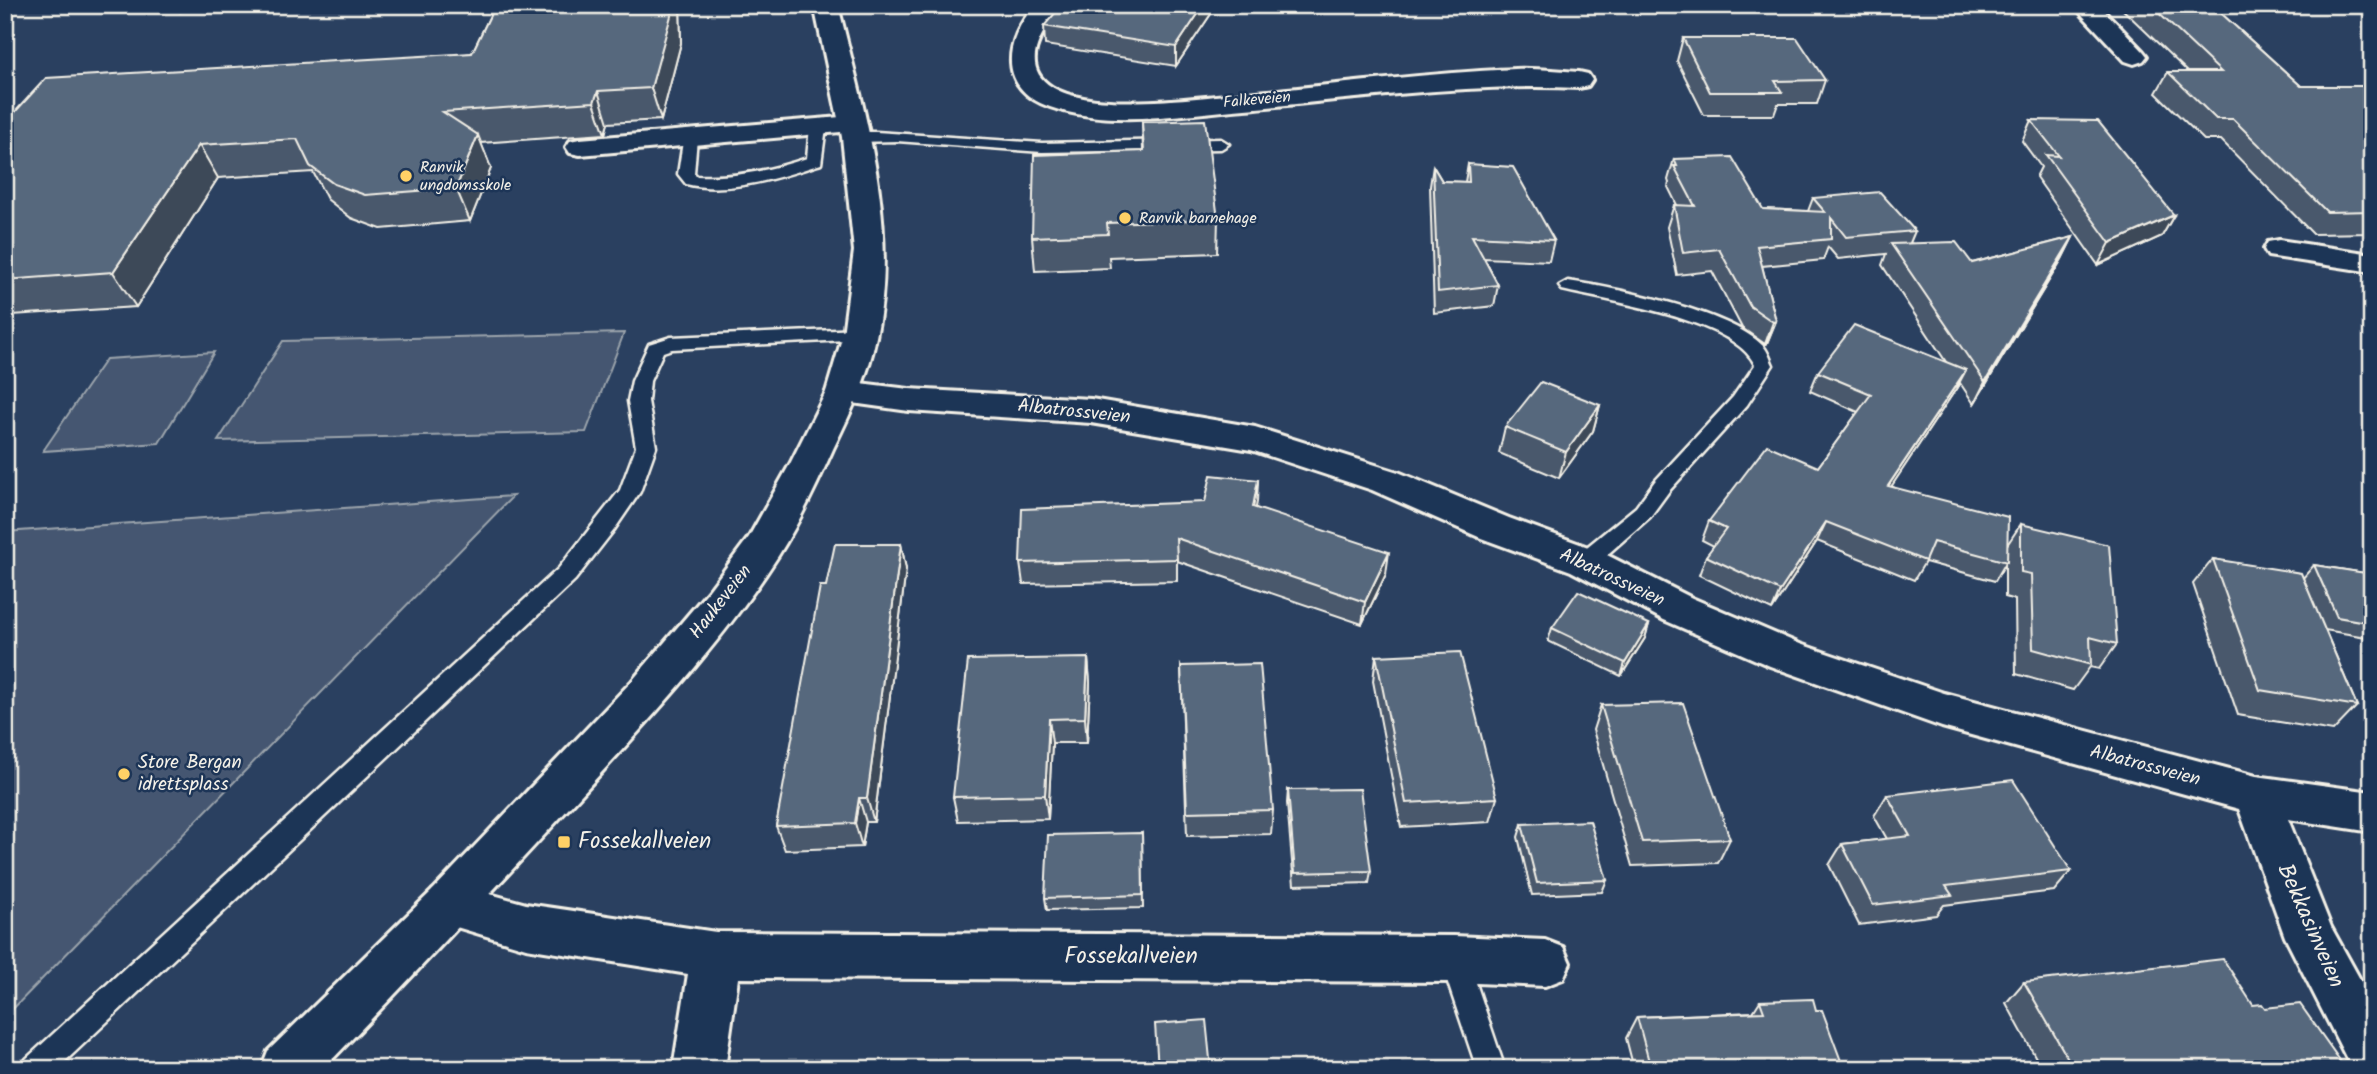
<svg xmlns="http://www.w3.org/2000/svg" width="2377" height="1074" font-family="Kalam,sans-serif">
  <rect width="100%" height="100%" fill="#2a4060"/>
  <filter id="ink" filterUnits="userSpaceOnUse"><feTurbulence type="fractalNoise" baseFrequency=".0143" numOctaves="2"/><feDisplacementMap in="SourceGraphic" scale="14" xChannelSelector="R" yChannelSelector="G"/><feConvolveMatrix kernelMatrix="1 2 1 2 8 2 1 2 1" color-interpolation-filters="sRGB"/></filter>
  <g filter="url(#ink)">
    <g fill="#445771" stroke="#9ca4ac" stroke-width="2">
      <polygon points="624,333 586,432 218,441 283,341"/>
      <polygon points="214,352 159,443 43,451 106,359"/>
      <polygon points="513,496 5,1017 5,532"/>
    </g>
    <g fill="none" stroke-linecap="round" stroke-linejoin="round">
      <defs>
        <g id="lane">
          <path d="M818,122L826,127L821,164C781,177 728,195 686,184L678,174L684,135H694L697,138L694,173L697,176C735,178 771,170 807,158L810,127Z"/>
          <polygon points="876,132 1042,143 1221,139 1229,144 1221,149 1042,152 897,141 856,142 848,137 856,132"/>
          <path d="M1568,281C1615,288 1730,311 1763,346C1768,351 1770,359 1773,365L1747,405L1669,491L1650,517L1593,567L1585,569L1577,567L1574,561L1577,555L1636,507L1655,481L1733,397L1755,365C1735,319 1607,301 1562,290L1559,286Z"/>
          <polygon points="860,329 869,335 866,339 672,349 663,352 650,381 648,401 656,447 640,492 614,530 575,580 57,1069 22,1069 26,1059 559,568 620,490 636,447 628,401 632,381 649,344 671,337"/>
          <polygon points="1454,946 1464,950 1468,959 1505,1069 1477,1069 1440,959 1444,950"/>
        </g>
        <g id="street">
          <path d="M1035,5H1061C1045,28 1016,65 1052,87C1095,114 1206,96 1257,92C1343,84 1429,73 1515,69C1536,68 1558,71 1579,72L1588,74L1592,80L1588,86L1579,88C1468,83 1356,99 1245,109C1183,114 1111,128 1050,107C997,88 1004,41 1035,5Z"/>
          <polygon points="2073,5 2099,5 2143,51 2147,56 2143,61 2134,64 2125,61"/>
          <polygon points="853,116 863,118 867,124 863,130 580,155 570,153 566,147 570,141 580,139"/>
          <polygon points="2279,240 2372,254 2372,272 2268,256 2264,249 2268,242"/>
          <polygon points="843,381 909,389 1091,399 1255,427 1398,472 1509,518 1599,551 1692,598 1800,644 1944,693 2256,776 2372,792 2372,832 2288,819 2331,927 2372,1001 2372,1069 2352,1069 2285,937 2239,809 1942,727 1770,666 1664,620 1571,571 1481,538 1372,490 1251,450 1091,423 909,411 831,400 826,392 831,384"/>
          <polygon points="450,883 526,904 716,932 1454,936 1545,940 1563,947 1570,963 1563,979 1545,986 1454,982 738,978 725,1069 673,1069 688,974 526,948 433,920 426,905 433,890"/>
        </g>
        <path id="secondary" d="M814,5H838C864,111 900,227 876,337C868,377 851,412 833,449C817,485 799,523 778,556C722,643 649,720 580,796C496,888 410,979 323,1069H261L268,1051L433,890L632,681L710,589L749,537L790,464L826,392L843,335L854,251L842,137Z"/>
      </defs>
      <use href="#lane" stroke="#f4f1e8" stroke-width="5"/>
      <use href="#street" stroke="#f4f1e8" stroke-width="6"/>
      <use href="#secondary" stroke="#f4f1e8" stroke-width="6"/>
      <use href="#lane" fill="#1d3557" fill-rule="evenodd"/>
      <use href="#street" fill="#1d3557" fill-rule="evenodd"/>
      <use href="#secondary" fill="#1d3557" fill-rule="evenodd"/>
    </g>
    <g fill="#4a596c" stroke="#f4f1e8" stroke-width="2">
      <polygon points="171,5 202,5 180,12"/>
      <polygon points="495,5 680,5 681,43 661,120 608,123 605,134 481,143 491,168 470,221 381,229 351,218 327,199 313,172 218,178 136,307 12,315 5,310 5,123 472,53"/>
      <polygon points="1217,5 1176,66 1045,45 1044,26"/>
      <polygon points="2118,5 2212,5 2301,86 2372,86 2372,233 2313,234 2221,140 2204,140 2156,93 2168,72 2188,72"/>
      <polygon points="1683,38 1825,80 1817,104 1778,104 1774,115 1704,115 1677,61"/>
      <polygon points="2031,120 2174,215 2162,236 2098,265 2036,177 2041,167 2022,141"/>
      <polygon points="1142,122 1218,219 1217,253 1109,257 1110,268 1035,271 1032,237 1143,151"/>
      <polygon points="1674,159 1763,209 1808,211 1813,198 1915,231 1910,243 1972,263 2073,237 2062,259 1974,404 1960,383 1891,486 2007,545 2021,524 2117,644 2099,669 2090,667 2073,690 2016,674 2015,600 2005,597 2005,564 1995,581 1925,562 1914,580 1817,541 1772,610 1699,575 1706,556 1714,546 1702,540 1709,521 1818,467 1858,412 1810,391 1818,372 1946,362 1882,265 1886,254 1838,259 1828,247 1823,260 1762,266 1776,321 1767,343 1765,344 1742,328 1712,271 1677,275 1667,227 1674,205 1677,205 1668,187 1669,183 1668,180"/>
      <polygon points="1468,164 1554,240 1549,261 1484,258 1498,285 1494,306 1434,313 1430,186 1433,166 1442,181 1465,182"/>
      <polygon points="1600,405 1593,431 1559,478 1499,453 1505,427"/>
      <polygon points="1258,480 1255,508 1386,574 1362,624 1177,561 1177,581 1023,584 1020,563 1205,502"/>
      <polygon points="901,544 906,569 874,822 866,822 862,847 785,850 776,826 826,586"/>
      <polygon points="2213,559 2303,578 2314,565 2372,574 2372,638 2325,630 2357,706 2333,731 2238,715 2193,584"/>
      <polygon points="1649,624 1645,638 1621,676 1548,641 1552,628"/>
      <polygon points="1376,656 1497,798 1490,822 1401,827 1373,681"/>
      <polygon points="1088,658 1090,683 1087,743 1052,743 1048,819 958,821 953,797"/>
      <polygon points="1181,666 1273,810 1271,834 1187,836"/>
      <polygon points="1601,705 1730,839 1718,863 1632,866 1593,730"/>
      <polygon points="1288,790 1371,871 1369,883 1294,885 1287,803"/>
      <polygon points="1887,795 2071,871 2054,891 1944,905 1936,915 1859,925 1829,865 1842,844 1887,839 1874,816"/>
      <polygon points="1522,824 1607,880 1602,892 1532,895 1518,837"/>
      <polygon points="1142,833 1143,908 1047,910 1045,898"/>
      <polygon points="2024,982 2253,1005 2265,1008 2346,1069 2042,1069 2006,1003"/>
      <polygon points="1760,1001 1816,1010 1844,1069 1634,1069 1626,1038 1637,1017 1753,1012"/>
    </g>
    <g fill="#3c4858" stroke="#f4f1e8" stroke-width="2">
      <polygon points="176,5 202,5 180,12"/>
      <polygon points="672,5 680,5 681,43 661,120 651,88"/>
      <polygon points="1204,5 1217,5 1176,66 1176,47"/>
      <polygon points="598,91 608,123 605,134 594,102"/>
      <polygon points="478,135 491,168 470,221 456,188"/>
      <polygon points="199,145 218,178 136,307 113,272"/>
      <polygon points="2174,215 2162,236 2098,265 2110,243"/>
      <polygon points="2073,237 2062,259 1974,404 1985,382"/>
      <polygon points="1776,321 1767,343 1765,344 1773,322"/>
      <polygon points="1966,370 1956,389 1879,505 1888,486"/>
      <polygon points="1600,405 1593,431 1559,478 1566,452"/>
      <polygon points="1258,480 1257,502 1252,529 1253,507"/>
      <polygon points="1826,522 1817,541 1772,610 1780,591"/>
      <polygon points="901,544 906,569 874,822 867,798"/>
      <polygon points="1389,552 1386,574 1362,624 1365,602"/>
      <polygon points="1649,624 1645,638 1621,676 1625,663"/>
      <polygon points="1088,658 1090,683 1087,743 1085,718"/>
      <polygon points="1049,719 1052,743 1048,819 1045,795"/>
      <polygon points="859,798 866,822 862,847 855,823"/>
    </g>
    <g fill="#56677d" stroke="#f4f1e8" stroke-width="2">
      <polygon points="495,5 672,5 672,12 651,88 598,91 594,102 443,112 478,135 456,188 365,195 334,184 310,166 297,139 199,145 113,272 5,280 5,123 46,78 472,53"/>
      <polygon points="1062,5 1204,5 1176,47 1044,26"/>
      <polygon points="2150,5 2212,5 2301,86 2372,86 2372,211 2327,212 2233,119 2216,119 2168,72 2221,72"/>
      <polygon points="1683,38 1797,38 1825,80 1775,81 1782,92 1710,92"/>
      <polygon points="1205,120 1218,219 1107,223 1108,234 1032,237 1034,155 1144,151 1142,122"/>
      <polygon points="2031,120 2098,121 2174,215 2110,243 2046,155 2059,156"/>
      <polygon points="1732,157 1763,209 1825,212 1813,198 1880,192 1915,231 1846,237 1831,218 1831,239 1757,246 1776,321 1773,322 1750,306 1719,249 1683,253 1674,205 1695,206 1674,166 1677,166 1674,159"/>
      <polygon points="1468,164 1513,167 1554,240 1472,236 1498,285 1438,292 1433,166 1442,181 1469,182"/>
      <polygon points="2073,237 1985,382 1891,244 1956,242 1972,263"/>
      <polygon points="1854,325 1966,370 1888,486 2008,517 2007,562 1933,542 1925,561 1826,522 1780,591 1706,556 1726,529 1709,521 1767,445 1818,467 1871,394 1818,372"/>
      <polygon points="1541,382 1600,405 1566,452 1505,427"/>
      <polygon points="1211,475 1258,480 1253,507 1389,552 1365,602 1176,538 1177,559 1020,563 1022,509 1205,502"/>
      <polygon points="2021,524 2109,545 2117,644 2090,637 2091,665 2033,649 2031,574 2021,572"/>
      <polygon points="835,544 901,544 867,798 859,798 855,823 776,826 820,586 826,586"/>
      <polygon points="2213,559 2301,573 2357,706 2260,690"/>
      <polygon points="2314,565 2372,574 2372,623 2337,617"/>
      <polygon points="1578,591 1649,624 1625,663 1552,628"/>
      <polygon points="1460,652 1497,798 1406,803 1376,656"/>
      <polygon points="1088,658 1085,718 1049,719 1045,795 953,797 968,660"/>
      <polygon points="1260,664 1273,810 1187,812 1181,666"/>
      <polygon points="1683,703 1730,839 1642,842 1601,705"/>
      <polygon points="2013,780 2071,871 1946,886 1952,895 1873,905 1842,844 1910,836 1887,795"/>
      <polygon points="1360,789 1371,871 1295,873 1288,790"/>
      <polygon points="1590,821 1607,880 1537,883 1522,824"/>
      <polygon points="1142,833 1143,895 1045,898 1048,835"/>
      <polygon points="2223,959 2253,1005 2262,1004 2265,1008 2300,1004 2346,1069 2074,1069 2024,982"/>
      <polygon points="1813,999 1816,1010 1822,1010 1844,1069 1651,1069 1637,1017 1764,1012 1760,1001"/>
      <polygon points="1206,1020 1211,1069 1158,1069 1155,1024"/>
      <polygon points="1413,1064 1414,1069 1344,1069"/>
    </g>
  </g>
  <g fill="#ffd166" stroke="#1d3557" stroke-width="2.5">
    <circle cx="406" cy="176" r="7"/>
    <circle cx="1125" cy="218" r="7"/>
    <circle cx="124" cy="774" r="7"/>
    <rect x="557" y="835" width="14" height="14" rx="3.5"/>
  </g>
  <g text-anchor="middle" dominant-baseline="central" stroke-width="5" stroke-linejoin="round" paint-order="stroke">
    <g font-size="16" fill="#f4f1e8" stroke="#1d3557">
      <text transform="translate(1257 100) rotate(-5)">Falkeveien</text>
    </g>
    <g font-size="16" fill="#f4f1e8" stroke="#1d3557" text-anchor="start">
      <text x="420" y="167">Ranvik<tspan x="420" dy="18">ungdomsskole</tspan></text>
      <text x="1139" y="218">Ranvik barnehage</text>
    </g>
    <g font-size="19" fill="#f4f1e8" stroke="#1d3557">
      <text transform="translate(1074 412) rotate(6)">Albatrossveien</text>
      <text transform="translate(1612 578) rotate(25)">Albatrossveien</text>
      <text transform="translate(721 602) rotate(-52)">Haukeveien</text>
      <text transform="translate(2145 766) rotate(15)">Albatrossveien</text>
    </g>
    <g font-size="19" fill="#f4f1e8" stroke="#1d3557" text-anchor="start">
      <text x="138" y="763">Store Bergan<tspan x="138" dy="22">idrettsplass</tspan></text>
    </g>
    <g font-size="23" fill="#f4f1e8" stroke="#1d3557" text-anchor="start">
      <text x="578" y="842">Fossekallveien</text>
    </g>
    <g font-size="23" fill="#f4f1e8" stroke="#1d3557">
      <text transform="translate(2310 926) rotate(66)">Bekkasinveien</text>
      <text x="1131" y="957">Fossekallveien</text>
    </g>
  </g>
  <rect width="2377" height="1074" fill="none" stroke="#1d3557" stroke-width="28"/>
  <rect x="14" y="14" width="2349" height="1046" fill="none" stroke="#f4f1e8" stroke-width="2.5" filter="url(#ink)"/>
</svg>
